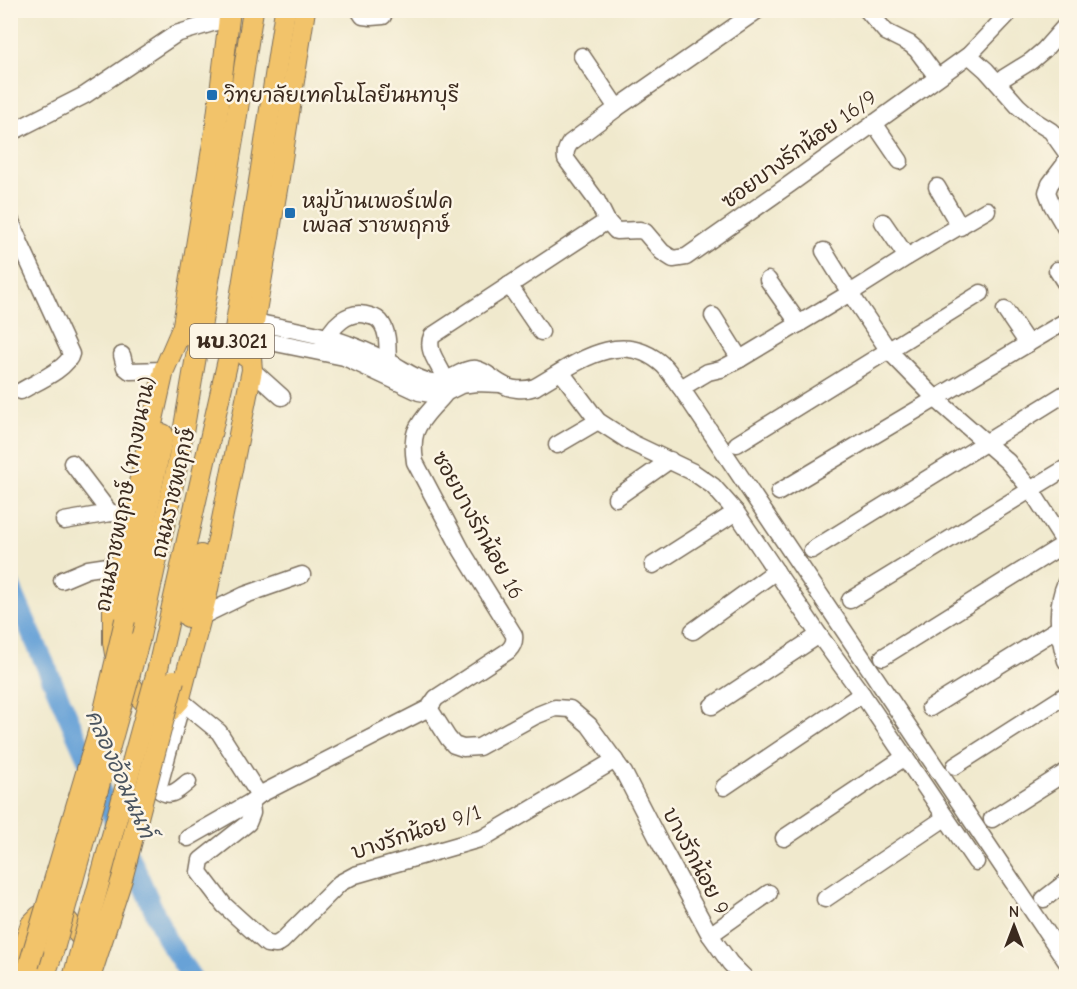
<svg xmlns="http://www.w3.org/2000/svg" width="1077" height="989" font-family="'Comic Neue','Playpen Sans Thai',sans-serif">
  <rect width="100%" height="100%" fill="#fcf5e5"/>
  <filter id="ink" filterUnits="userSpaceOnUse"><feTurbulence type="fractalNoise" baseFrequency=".0167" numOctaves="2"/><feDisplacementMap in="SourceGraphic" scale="12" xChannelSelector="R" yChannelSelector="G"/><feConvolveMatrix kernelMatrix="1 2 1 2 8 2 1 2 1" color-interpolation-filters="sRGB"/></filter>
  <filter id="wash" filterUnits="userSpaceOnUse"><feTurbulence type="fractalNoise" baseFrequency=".008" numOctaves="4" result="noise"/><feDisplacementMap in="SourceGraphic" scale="24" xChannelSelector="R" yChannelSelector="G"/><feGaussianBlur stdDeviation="1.35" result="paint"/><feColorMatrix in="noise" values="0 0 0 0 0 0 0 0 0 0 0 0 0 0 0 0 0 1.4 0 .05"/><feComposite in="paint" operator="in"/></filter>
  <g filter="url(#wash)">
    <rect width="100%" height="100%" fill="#f0e9cd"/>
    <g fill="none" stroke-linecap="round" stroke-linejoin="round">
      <polyline stroke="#67a2d7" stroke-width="20" points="10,585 167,940 192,978"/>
    </g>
  </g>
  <g filter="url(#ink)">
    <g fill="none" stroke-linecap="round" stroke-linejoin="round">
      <defs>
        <g id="minor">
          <polyline points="359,10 363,16 371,17 383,16"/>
          <polyline points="867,10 886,32 910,44 917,50 937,77"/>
          <polyline points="969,55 986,70 1018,106 1035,121 1051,131 1066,152"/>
          <polyline points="582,56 617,108"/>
          <polyline points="997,82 1031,61 1044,50 1066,25"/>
          <polyline points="874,123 900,161"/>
          <polyline points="10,133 85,95 176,34 229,18"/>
          <polyline points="1066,160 1065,164 1050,184 1047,192 1052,205 1066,229"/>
          <polyline points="937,187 960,227"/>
          <path d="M10,219L20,243L71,354C68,369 34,383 21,391"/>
          <polyline points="607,221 616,231 640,230 645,232 662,252 673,259 686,257 790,184 969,55 1008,14"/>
          <polyline points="883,222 907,257"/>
          <polyline points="824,251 850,293 907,257 987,210"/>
          <polyline points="1057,270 1066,284"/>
          <polyline points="768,280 799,324"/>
          <polyline points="509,285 541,332"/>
          <polyline points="1005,310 1028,344"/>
          <polyline points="713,316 740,359"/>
          <path d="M254,322C283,328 320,333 348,344C363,349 377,356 391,363C403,369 418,381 432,382C449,384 463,367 476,369C486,371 491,378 500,383C510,390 524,391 535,387C575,364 621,326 664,366C670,372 675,381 681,388L1066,961"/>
          <polyline points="251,338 344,357 419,392 431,394 445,393 461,385 476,383 501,384"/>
          <path d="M325,346C330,326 349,308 370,316C375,317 379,319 382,324C389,335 387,348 388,361"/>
          <polyline points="122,355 125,367 130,371 164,370"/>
          <polyline points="252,370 282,397"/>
          <polyline points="561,372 598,421 632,443 693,472 713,486 736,512 819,635 862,694 976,862"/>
          <polyline points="681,388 708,372 721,369 740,359 850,293 889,351 936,399 1008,462 1031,490 1066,545"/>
          <polyline points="737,444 981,293"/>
          <polyline points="557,445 598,421"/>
          <polyline points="72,463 110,513"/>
          <polyline points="779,492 1066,321"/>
          <polyline points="616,498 670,460"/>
          <polyline points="64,521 110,513 132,514"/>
          <polyline points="812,550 1066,393"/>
          <polyline points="653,565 736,512"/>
          <polyline points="62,580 88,569 121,564"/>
          <path d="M1066,582C1055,607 1058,635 1066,661"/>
          <polyline points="850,600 1066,468"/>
          <polyline points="200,617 245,595 302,575"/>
          <polyline points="693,631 776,571"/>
          <polyline points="883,657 1066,543"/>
          <polyline points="180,700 219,732 259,795"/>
          <path d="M182,702L158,789C170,799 177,791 188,782"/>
          <polyline points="712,706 819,635"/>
          <polyline points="429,708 448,738 454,745 463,748 479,747 535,716 555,708 570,709 589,725 624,773 661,845 710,935 730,963 745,978"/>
          <polyline points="930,708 1059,628"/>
          <path d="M615,760L483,838L355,875L340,883L282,941L276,945L267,944L224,905L199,872L201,860L248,823L252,813L251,802L259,795L429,708L436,698L508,651C513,646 515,642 514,635L462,551L415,462C411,435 415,427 433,407C436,403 443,398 445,393C452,373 423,356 432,336L607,221L597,201L566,159C565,152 566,149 570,143L617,108L758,10"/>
          <polyline points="955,766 1066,695"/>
          <polyline points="724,787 862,694"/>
          <polyline points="992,819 1066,772"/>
          <polyline points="188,838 251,802"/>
          <polyline points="784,838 905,757"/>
          <polyline points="825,899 945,818"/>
          <polyline points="1044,899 1066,882"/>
          <polyline points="710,935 769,893"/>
        </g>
        <g id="major">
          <polyline points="183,326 164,370 113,600 113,642 115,654 120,668 137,694 145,703 155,710 162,712 170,711 180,700 181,694 207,594 252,370 250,346"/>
          <polyline points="181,337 216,125 230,10"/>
          <polyline points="246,357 250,346 279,178 305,10"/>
          <polyline points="188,617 201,555"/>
          <polyline points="125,620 163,434"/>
          <polyline points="139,641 178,462 235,128 253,10"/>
          <polyline points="158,668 235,329 260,175 285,10"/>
          <polyline points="12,978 31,924 39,916 48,912 57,913 67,920 84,941 90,951"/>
          <polyline points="44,978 54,949"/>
        </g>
      </defs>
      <use href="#minor" stroke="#7a6d5b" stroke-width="19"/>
      <use href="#major" stroke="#7a6d5b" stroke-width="22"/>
      <use href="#minor" stroke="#fff" stroke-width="16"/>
      <use href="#major" stroke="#f2c36a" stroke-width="20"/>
      <defs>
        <g id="major-bridge">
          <polyline points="54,949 139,641"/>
          <polyline points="29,965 102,719 125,620"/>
          <polyline points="73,978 158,668"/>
          <polyline points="90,978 122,879 174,680"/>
        </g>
      </defs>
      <use href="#major-bridge" stroke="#7a6d5b" stroke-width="22" stroke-linecap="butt"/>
      <use href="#major-bridge" stroke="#f2c36a" stroke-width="20"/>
    </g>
  </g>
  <g fill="#1f6fb2" stroke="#fcf5e5" stroke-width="2">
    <rect x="206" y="89" width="12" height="12" rx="3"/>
    <rect x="284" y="207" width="12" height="12" rx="3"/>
  </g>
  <g text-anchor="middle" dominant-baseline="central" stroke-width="5" stroke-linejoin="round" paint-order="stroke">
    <rect fill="#fcf5e5" stroke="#75675a" stroke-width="1.5" x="190" y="324" width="84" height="34" rx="4.5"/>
    <g font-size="20" font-weight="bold" fill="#3b2a1e">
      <text x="232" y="341">นบ.3021</text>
    </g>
    <g font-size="21" fill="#3b2a1e" stroke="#fcf5e5" text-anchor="start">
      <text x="224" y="95">วิทยาลัยเทคโนโลยีนนทบุรี</text>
      <text x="302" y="201">หมู่บ้านเพอร์เฟค<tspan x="302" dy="24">เพลส ราชพฤกษ์</tspan></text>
    </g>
    <g font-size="21" fill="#3b2a1e" stroke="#fcf5e5">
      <text transform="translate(799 149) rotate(-36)">ซอยบางรักน้อย 16/9</text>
      <text transform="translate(173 493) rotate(-77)">ถนนราชพฤกษ์</text>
      <text transform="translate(125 494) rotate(-79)">ถนนราชพฤกษ์ (ทางขนาน)</text>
      <text transform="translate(478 525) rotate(61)">ซอยบางรักน้อย 16</text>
      <text transform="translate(416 832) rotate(-18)">บางรักน้อย 9/1</text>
      <text transform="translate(696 861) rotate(62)">บางรักน้อย 9</text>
    </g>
    <g font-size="22" font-style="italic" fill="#4a545f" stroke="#fcf5e5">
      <text transform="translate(120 774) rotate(66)">คลองอ้อมนนท์</text>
    </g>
  </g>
  <rect width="1077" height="989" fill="none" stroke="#fcf5e5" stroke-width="36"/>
  <g transform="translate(1014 926)" stroke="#fcf5e5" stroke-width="4.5" paint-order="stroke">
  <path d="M0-4.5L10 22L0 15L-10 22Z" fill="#3b2a1e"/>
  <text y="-9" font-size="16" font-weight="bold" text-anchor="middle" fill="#3b2a1e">N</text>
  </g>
</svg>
